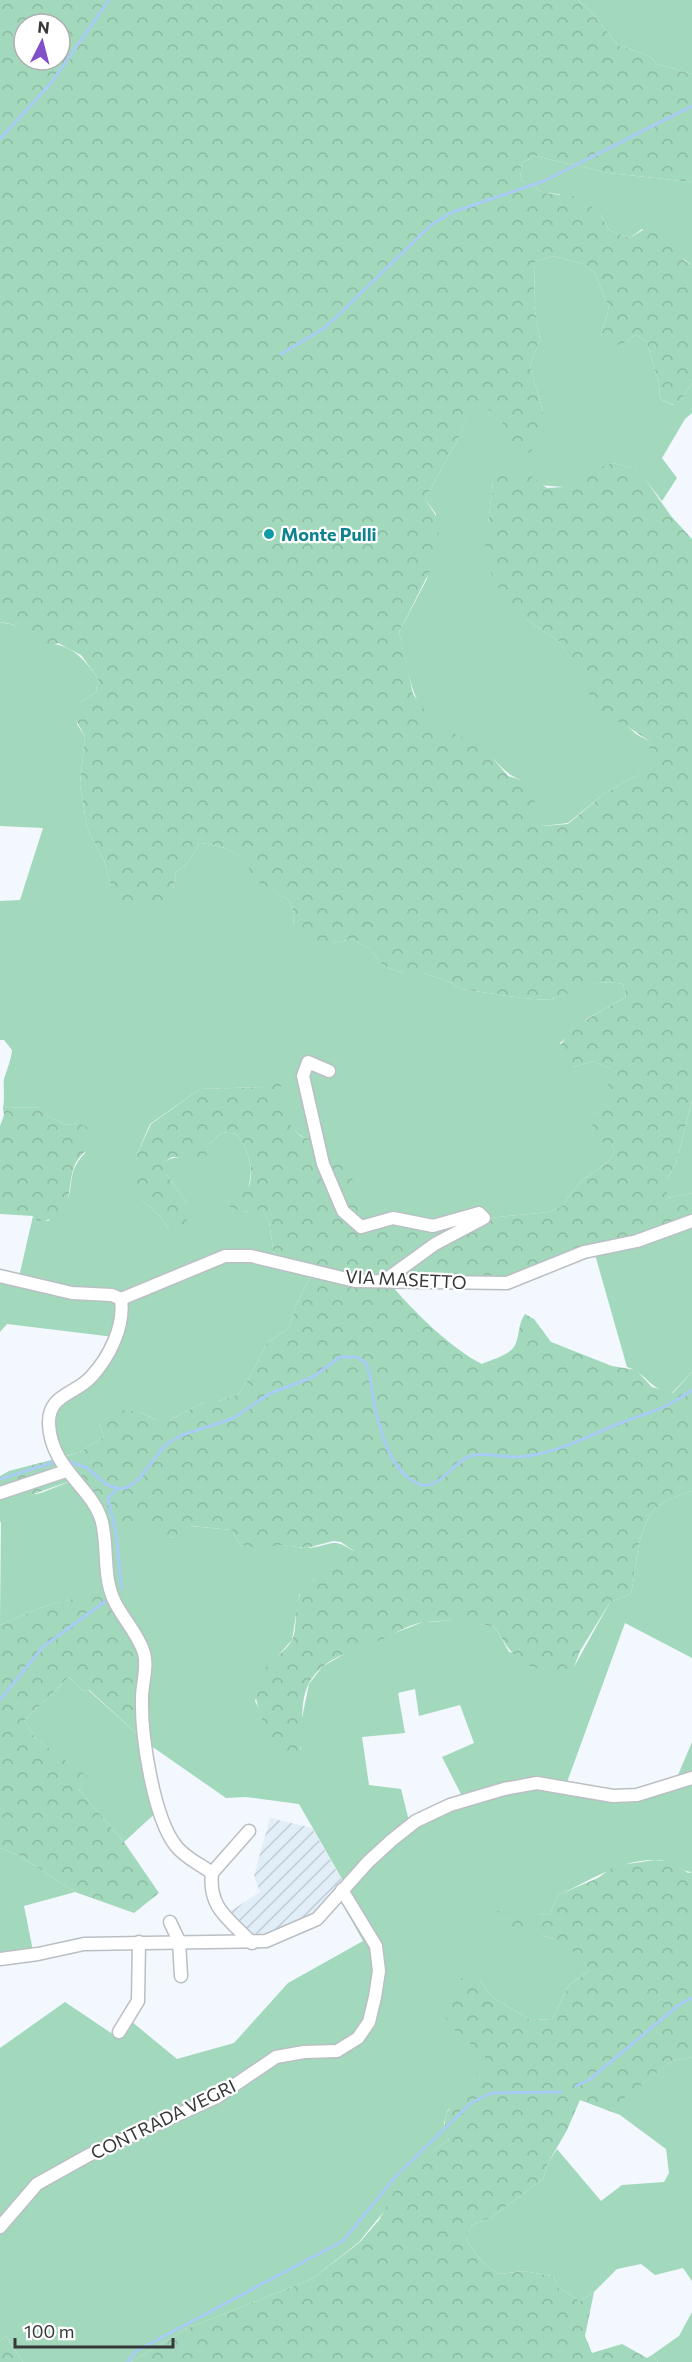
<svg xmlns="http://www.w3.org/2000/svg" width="692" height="2362" font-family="Commissioner,sans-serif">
  <defs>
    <pattern id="industrial-furrows" width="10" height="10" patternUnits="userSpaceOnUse" patternTransform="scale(1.5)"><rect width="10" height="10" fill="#e1edf7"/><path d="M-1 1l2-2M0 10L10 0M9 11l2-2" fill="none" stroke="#c2ccd4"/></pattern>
    <pattern id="forest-crowns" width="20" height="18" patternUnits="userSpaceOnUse" patternTransform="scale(1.5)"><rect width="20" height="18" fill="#a2d8bb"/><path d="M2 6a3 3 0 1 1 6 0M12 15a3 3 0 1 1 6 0" fill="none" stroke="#8cbaa2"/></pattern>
  </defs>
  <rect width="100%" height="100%" fill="#f2f8fd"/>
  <polygon fill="url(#industrial-furrows)" points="270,1818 312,1828 346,1887 313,1920 247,1946 226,1914 260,1892 254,1876"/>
  <g fill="#a2d8bb" fill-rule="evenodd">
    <polygon points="578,0 692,0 692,74 657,64 649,56 618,45 594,15"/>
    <polygon points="535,156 609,173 692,182 692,265 642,229 630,238 609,230 601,215 559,194 544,193 520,179 522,163"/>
    <path d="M554,256L583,264L594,272L609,307L601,336L624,343L636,335L646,340L659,383L660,399L673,405L680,401L692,383V413L685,419L662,458L677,478L662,501L637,469L612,463L565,487L493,482L488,524L517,607L527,620L560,642L589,691L636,734L649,741L651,756L636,776L605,793L568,823L543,826L521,780C505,774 501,765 489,755C473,742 453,736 436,725C412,709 405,659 399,632L427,579L436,514L425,499L458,439L474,402L495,412L504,423L544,415L530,366L540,339L534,305L535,261Z"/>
    <path d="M0,622C17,625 28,629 39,643C70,643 80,654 98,678L96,692L81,702L77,724L85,737L80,784L87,828L105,863L111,886L173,890L176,872L189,862L199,843C228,846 244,852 255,880L289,900L294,913L293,927L333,943L352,939L370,949L383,966L404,973H424L450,982L461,989C478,991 539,1002 551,999C580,992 590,977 623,984L626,997L588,1018L560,1043L574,1067L593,1061L610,1069L614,1094L593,1116L612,1144L615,1152L609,1161L581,1181L562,1206L549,1212L498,1217L475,1222L372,1229L323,1140C291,1143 280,1111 265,1087L200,1089L150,1124L136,1156L143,1201L160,1216L169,1230L188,1204L166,1174V1161C173,1157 177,1158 185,1156C199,1154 212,1142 222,1132L237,1134C258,1167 251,1176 242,1212L262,1209L269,1221L274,1256L315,1268L296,1305L289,1328L267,1343L249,1379L238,1394L217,1402H204L170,1420H156L140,1412L99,1423L104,1437L78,1453L61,1457L51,1439L57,1397L87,1380L114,1337L7,1324L0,1332V1273L19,1277L33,1216L48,1221C85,1194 59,1180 85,1153L78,1123L67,1125L46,1115L42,1107L3,1108C5,1098 3,1087 4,1079C7,1069 11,1061 12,1050L4,1040H0V901L20,900L43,828L0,826Z"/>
    <polygon points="692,1101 692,1193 667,1198 667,1180 676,1163"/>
    <path d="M692,1221V1372L672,1393C649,1390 647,1373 627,1367L594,1251Z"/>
    <path d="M76,1479L109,1526C131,1519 152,1525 172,1538L190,1526L232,1530L240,1545C255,1547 268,1544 283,1545C291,1545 299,1548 306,1548C331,1547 331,1535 355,1552L337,1567L314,1579L299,1595L292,1640L272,1662L255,1701L283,1760L301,1749V1723L309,1684L322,1667L351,1650L423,1622L463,1620L495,1627L509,1652L574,1667L610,1602L631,1594C638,1564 635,1517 666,1501C674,1497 683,1494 692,1491V1658L625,1623L566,1785L615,1793L675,1782L692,1742V1872C681,1872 672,1861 658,1860C622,1858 590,1881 558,1895L549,1915L497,1912L544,1936L564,1942L579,1955L589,1971L569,1985L552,2019L531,2020L493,1998L479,1980L485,2056L482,2069L448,2110L444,2123L449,2140L434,2150L359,2242L312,2279L188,2328L131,2362H23L6,2336L0,2341V2048L65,2002L114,2035L131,2021L177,2059L234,2043L288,1983L363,1941L338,1896L346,1886L299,1804L246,1797L226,1798L144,1741L160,1809L124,1842L79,1790L86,1776L36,1739L24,1721L69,1677L83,1691L88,1690L143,1739L77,1598L42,1607L0,1625L1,1517L11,1502L23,1496L41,1493ZM415,1689L419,1716L460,1705L474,1743L442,1757L463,1798L409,1821L401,1789L369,1785L362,1737L405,1733L398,1693Z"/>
    <polygon points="0,1848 20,1856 75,1892 24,1906 33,1951 0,1958"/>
    <polygon points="692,2057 692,2281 683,2268 655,2275 641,2264 617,2269 594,2292 580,2301 559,2288 553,2276 523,2271 499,2274 483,2263 466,2240 472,2225 492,2217 543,2179 548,2163 557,2149 601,2201 622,2185 664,2182 669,2173 666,2149 620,2115 620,2101 672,2061"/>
    <polygon points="692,2312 692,2362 658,2362 652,2355 679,2336"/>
  </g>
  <g fill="url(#forest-crowns)" fill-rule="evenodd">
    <path d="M0,0H578L594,15L618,45L649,56L657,64L692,74V182L609,173L535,156L522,163L520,179L544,193L580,197L601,215L609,230L630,238L654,223L685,261L692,265V383L680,401L674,405L660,399L659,383L646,340L636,335L624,343L607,348L601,336L609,307L594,272L583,264L554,256L535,261L534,305L540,339L530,366L544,415L541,438L530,453L509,446C504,419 500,413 474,403L458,439L425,499L440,522L435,561L399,632L413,694L435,724L472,742L490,755L508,776L521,780L532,794L543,826L568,824L605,793L636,776L650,756L649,741L621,722L609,721L600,713L560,642L527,620L499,589L490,571L484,557L493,482L498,476L516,466L547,488L564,487L573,478L612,463L638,469L671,516L692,539V1101L676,1163L667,1180V1198L692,1193V1221L507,1282L393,1287C414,1312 453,1350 482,1364C493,1359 512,1355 516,1343C520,1332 518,1324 525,1314L534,1319L551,1342L612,1366L636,1370L652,1387L673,1393L692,1372V1491C683,1494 674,1497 666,1501C635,1517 638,1564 631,1594L610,1602L580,1651L574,1667C530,1676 516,1664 495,1627C471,1622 450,1619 426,1622C411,1623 396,1633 383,1639C357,1650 324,1656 309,1683C297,1706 306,1736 298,1760H283C272,1741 249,1701 257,1680C263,1665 282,1655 291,1642C298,1631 294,1610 299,1597C305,1578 341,1566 354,1551L341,1542L333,1541L307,1548L282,1545L257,1548L240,1545L232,1530L191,1526L183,1531L180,1539C151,1535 142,1516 109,1527L76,1479L11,1502L0,1523V1476L9,1471L78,1453L104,1437L99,1423L101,1416L120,1410L140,1412L156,1420H170L204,1402H217L238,1394L249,1379L267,1343L289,1328L296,1305L315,1268L274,1256L269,1221L262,1210L242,1212L230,1207L234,1192L249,1187C255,1166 248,1152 237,1134L222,1132L208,1145L206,1158L172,1157L166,1161V1174L188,1204L185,1233L169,1230L160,1216L143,1201L137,1183L136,1156L151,1124L200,1089L265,1087L271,1074L279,1075C285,1105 283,1144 323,1139L338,1155L359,1190L372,1229L392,1223L475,1222L498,1217L549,1212L562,1206L581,1181L609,1161L615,1152L612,1144L602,1142L592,1132L593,1116L613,1094L608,1086L610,1069L593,1061L574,1067L555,1057C566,1025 599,1013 626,997L623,984C590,977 580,993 551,999C538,1002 478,991 461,989L450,982L424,973H404L383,966L370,949L352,939L333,943L301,937L293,927L294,913L289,900L254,880C244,852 228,846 199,843L189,862L176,872L173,890L168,901L144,907L125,905L111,886L105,863L87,828L80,784L85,737L75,718L81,702L96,692L98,678L81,655L58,643L47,648C26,636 28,626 0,622ZM24,24H60V60H24Z"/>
    <path d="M43,1107L46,1115L67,1125L78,1123L87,1127L90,1144C86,1152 76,1159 74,1167C66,1190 75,1220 38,1221L33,1216L0,1214V1126L4,1115L3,1108Z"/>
    <polygon points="110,1589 145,1645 144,1740 89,1690 83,1691 69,1677 24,1721 36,1739 87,1776 79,1790 124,1842 159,1893 134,1913 75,1892 20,1856 0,1848 0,1625 42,1607"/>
    <path d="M655,1860L672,1862L688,1873L692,1872V2057L672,2061L621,2101L620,2115L580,2100L567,2130L548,2163L543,2179L492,2217L472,2225L466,2240L483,2263L499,2274L523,2271L553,2276L559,2288L580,2301L594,2292L585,2336L592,2353L622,2344L647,2358L652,2355L658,2362H131L188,2328L312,2279L360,2242L379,2220L399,2183L434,2150L449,2140C447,2135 444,2127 445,2122C447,2098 480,2082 485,2056C455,2029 428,2020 457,1978L479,1980L493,1998L531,2020L552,2019L569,1985L589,1971C566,1933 539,1935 499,1927L497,1911L549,1915L558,1895L598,1878L614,1866Z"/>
    <polygon points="6,2336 23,2362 0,2362 0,2341"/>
  </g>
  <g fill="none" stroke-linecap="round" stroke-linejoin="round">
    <g stroke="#a9ccf5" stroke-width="3">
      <polyline points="0,139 51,83 109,0"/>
      <polyline points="281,354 326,327 432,224 453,212 544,181 692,106"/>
      <path d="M65,1460L87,1468L107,1485L121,1489L128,1487L138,1480L165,1445L182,1435L232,1419L269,1394L313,1377L340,1357H357L365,1362C372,1374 371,1388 374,1402C379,1426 387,1459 406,1476C437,1504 448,1461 474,1455C488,1452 511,1460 528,1456C561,1451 588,1436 618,1424C648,1412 665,1410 692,1390"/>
      <polyline points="0,1479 58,1461"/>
      <polyline points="117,1489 108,1498 116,1532 122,1589"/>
      <polyline points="0,1700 43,1647 107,1600"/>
      <polyline points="576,2086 589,2080 680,2004 692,1998"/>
      <polyline points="128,2362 136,2351 343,2241 396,2176 472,2102 492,2093 561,2092"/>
    </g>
    <defs>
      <g id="street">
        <polyline points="329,1071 308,1062 303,1076 323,1164 343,1211 361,1227 393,1218 433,1226 479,1213 484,1218 435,1244 384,1281"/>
        <polyline points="0,1276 72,1293 112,1295 121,1299"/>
        <path d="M121,1299C125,1326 109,1358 91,1377C75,1395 48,1394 49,1424C51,1470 93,1487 102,1522C108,1547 103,1574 113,1598C121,1617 138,1633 144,1653C148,1668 142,1683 142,1698C141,1735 153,1817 176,1846C185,1858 200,1864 212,1873C208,1908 229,1919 252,1943"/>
        <polyline points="121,1299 225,1256 251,1256 355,1281 507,1283 584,1252 637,1241 692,1221"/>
        <polyline points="0,1493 66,1471"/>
        <polyline points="212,1873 249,1831"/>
        <polyline points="170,1922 179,1941 181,1976"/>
        <polyline points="0,1959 38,1954 84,1944 266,1941 317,1919 368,1862 392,1840 416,1821 450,1805 504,1789 537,1783 613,1796 637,1795 692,1778"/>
        <polyline points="119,2032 138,2001 139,1942"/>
        <polyline points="0,2227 37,2184 89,2155 217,2097 276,2057 304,2052 337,2051 358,2038 369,2022 375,1997 379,1971 376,1946 342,1890"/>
      </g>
    </defs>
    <use href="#street" stroke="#babfc4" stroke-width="15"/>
    <use href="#street" stroke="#fff" stroke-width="12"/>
  </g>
  <circle fill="#0f9aa8" stroke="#fff" stroke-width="2" cx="269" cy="534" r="6"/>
  <g text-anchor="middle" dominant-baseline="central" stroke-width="4.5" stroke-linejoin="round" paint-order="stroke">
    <g font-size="18" font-weight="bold" fill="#0d838f" stroke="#fff" text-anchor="start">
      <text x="281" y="534">Monte Pulli</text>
    </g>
    <g font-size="18" fill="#36383a" stroke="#fff">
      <text transform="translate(406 1279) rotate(3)">VIA MASETTO</text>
      <text transform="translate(163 2119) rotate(-26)">CONTRADA VEGRI</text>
    </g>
  </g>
  <g transform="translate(42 42) rotate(6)"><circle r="28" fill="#ffffff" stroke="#afafb0" stroke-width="1.5"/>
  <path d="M0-4.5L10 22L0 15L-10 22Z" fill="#8251c9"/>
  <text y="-9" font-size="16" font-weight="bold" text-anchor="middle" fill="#36383a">N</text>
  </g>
  <path d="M15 2338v9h158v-9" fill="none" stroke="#36383a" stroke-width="3"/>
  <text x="24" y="2338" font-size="18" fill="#36383a" stroke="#ffffff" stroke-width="4.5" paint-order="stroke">100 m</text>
</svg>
